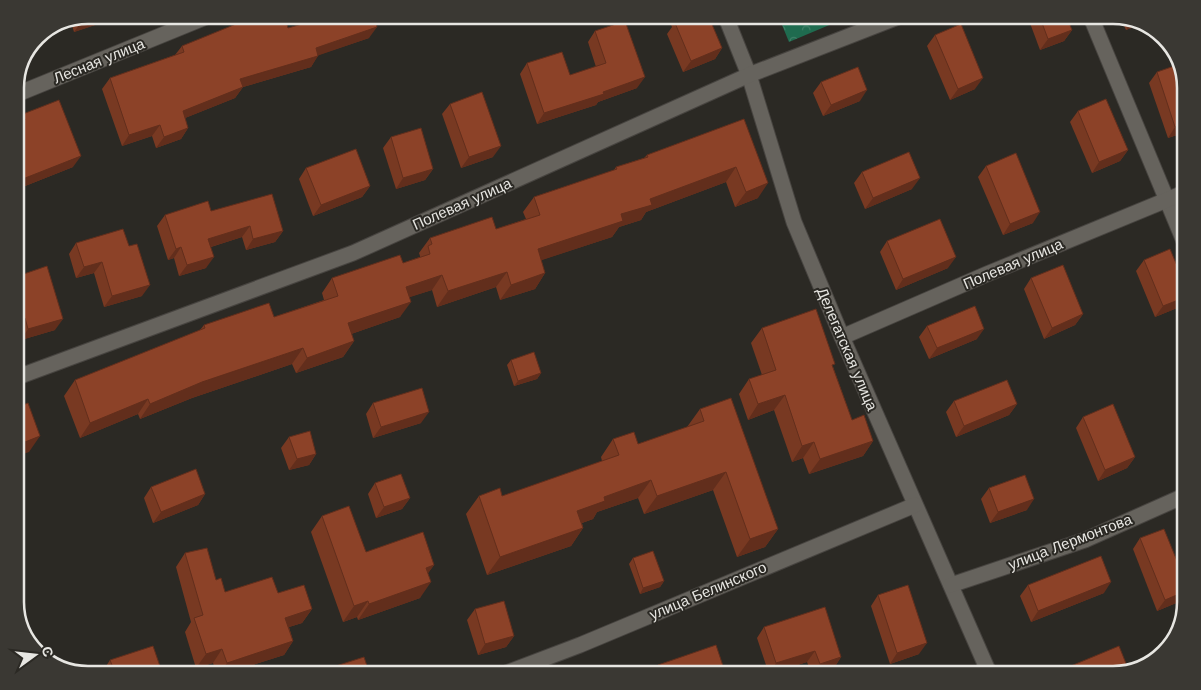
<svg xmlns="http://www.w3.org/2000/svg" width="1201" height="690" font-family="'Work Sans',sans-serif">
  <defs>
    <pattern id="forest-crowns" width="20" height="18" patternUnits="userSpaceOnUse" patternTransform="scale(1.25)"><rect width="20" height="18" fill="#1f6b4f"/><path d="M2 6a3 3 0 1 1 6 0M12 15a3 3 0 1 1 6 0" fill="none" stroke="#408068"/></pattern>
  </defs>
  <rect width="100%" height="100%" fill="#2b2924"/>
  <polygon fill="url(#forest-crowns)" points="778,15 853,15 789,42"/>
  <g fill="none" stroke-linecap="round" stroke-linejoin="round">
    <defs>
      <g id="minor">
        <polyline points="725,15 749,75 794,222 842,337 990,675"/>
        <polyline points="1090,15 1186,246"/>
        <polyline points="15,95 211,15"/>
        <polyline points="842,337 987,274 1186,192"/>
        <polyline points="15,378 353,253 749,75 903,15"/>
        <polyline points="951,585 1085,540 1186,495"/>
        <polyline points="501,675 580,645 915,505"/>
      </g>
    </defs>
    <use href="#minor" stroke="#474440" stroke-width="17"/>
    <use href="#minor" stroke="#66635d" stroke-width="15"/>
  </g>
  <g fill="#783922">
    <polygon points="88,15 101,23 74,32 71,22"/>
    <polygon points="328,15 373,15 369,38 318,55 311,67 243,87 235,98 185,118 188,128 181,139 156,148 152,136 122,146 102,89 110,78 175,55 182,46 288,28 328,17"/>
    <polygon points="405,15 428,15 407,22"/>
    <polygon points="667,15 708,15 722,48 715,59 683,72 667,34 672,27"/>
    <polygon points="1027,15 1066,15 1072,30 1064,41 1040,50"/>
    <polygon points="1120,17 1143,23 1126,30"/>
    <polygon points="595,31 637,88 598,102 596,105 537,124 520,74 527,63 570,75 596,67 588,42"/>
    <polygon points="935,35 975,89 950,100 927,46"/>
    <polygon points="1157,72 1186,132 1168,138 1149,83"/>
    <polygon points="821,82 860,101 823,116 813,93"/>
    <polygon points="450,104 493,157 461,168 442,114"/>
    <polygon points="1078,111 1128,150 1120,161 1092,173 1070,122"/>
    <polygon points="23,114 73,167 15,190 15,123 18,122"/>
    <polygon points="744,119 758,198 735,207 726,182 646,212 641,220 619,227 612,237 541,260 545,273 535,289 500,300 496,287 437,307 432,290 409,297 400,317 351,334 354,341 343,357 296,373 292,364 192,398 140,419 138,414 80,438 64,396 75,380 200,330 204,325 274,317 324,300 322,293 332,278 403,263 420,257 420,256 419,253 430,238 496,229 526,219 523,212 534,197 614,170 616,167 644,158 647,155"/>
    <polygon points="391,137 433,169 425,180 396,189 383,148"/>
    <polygon points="986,166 1033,223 1003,235 978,177"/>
    <polygon points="306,168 370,186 362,197 313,216 299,179"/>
    <polygon points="862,172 912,189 865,209 854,183"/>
    <polygon points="211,211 283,231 275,242 246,250 242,237 211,247 206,268 179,276 174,258 168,260 157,226 165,215"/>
    <polygon points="887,241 948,268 896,290 880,252"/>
    <polygon points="76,243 129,246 142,296 104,307 94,273 76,278 69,254"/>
    <polygon points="1144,260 1182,306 1155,317 1136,271"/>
    <polygon points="15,277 55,330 21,340 17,329"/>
    <polygon points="1031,278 1083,314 1075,325 1044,339 1024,289"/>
    <polygon points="927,326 977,339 929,359 919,337"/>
    <polygon points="762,328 833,367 852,420 873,441 863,456 809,474 803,458 792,462 774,410 748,420 739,394 749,379 762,375 751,343"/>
    <polygon points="511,360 541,373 537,379 514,386 507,365"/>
    <polygon points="1186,368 1186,398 1178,379"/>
    <polygon points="954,401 1017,404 1009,415 956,437 946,412"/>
    <polygon points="373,403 421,423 373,438 366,414"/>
    <polygon points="700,409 778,529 765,547 737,557 713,490 644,514 638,498 597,512 593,519 582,523 583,528 571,546 487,575 466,514 479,496 502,496 602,461 601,457 613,439 638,444 687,427"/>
    <polygon points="1083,417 1135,457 1127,468 1098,481 1076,428"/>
    <polygon points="289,437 316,454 309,465 289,470 281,448"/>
    <polygon points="375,483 410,498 402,509 376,518 368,494"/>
    <polygon points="151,487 205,494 198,505 153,523 144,498"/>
    <polygon points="989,488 1027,510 990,523 981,499"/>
    <polygon points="322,516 366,552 434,565 428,573 420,598 358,620 357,617 343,622 311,532"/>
    <polygon points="1140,538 1181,601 1157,611 1133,549"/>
    <polygon points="185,553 216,580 225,592 278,593 312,609 302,623 289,627 293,641 284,655 221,675 217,675 213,663 196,668 185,632 191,622 176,567"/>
    <polygon points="633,558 664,581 660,587 640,594 629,564"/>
    <polygon points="1028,585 1104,593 1031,622 1020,596"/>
    <polygon points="878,595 919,654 890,664 871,606"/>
    <polygon points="475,609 514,636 506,647 478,655 467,620"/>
    <polygon points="764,627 841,657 834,668 812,675 807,662 769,674 757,638"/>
    <polygon points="110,660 163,675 104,675 103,671"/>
    <polygon points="658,665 726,675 651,675"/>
    <polygon points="1066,668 1113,675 1061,675"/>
  </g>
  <g fill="#622e1c">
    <polygon points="101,15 107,15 101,23 74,32 82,21"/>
    <polygon points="411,15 428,15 407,22"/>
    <polygon points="1133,20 1143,23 1126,30"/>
    <polygon points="377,27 369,38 308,59 316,48"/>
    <polygon points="1072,30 1064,41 1040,50 1048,39"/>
    <polygon points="722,48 715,59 683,72 691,61"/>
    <polygon points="318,56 311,67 243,87 235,98 175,122 183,111 240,79"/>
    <polygon points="645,77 637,88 598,102 596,105 537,124 544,113"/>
    <polygon points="983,78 975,89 950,100 958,89"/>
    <polygon points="867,90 860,101 823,116 831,105"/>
    <polygon points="1186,124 1186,132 1168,138 1175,127"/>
    <polygon points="160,125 152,136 122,146 129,135"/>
    <polygon points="188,128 181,139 156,148 164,137"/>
    <polygon points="501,146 493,157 461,168 469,157"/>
    <polygon points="1128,150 1120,161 1092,173 1099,162"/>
    <polygon points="81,156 73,167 15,190 15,182"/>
    <polygon points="736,167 726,182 646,212 641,220 619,227 612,237 527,265 538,249 621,214 650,199"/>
    <polygon points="433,169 425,180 396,189 403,178"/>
    <polygon points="920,178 912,189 865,209 873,198"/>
    <polygon points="768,183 758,198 735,207 746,192"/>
    <polygon points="370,186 362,197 313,216 321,205"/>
    <polygon points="1040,212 1033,223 1003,235 1010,224"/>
    <polygon points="250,226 242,237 201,250 208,239"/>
    <polygon points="283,231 275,242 246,250 253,239"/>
    <polygon points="181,247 174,258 168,260 176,249"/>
    <polygon points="214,257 206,268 179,276 187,265"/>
    <polygon points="956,257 948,268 896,290 903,279"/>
    <polygon points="102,262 94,273 76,278 84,267"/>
    <polygon points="507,272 496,287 437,307 448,291"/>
    <polygon points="545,273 535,289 500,300 511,285"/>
    <polygon points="442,275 432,290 395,302 406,287"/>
    <polygon points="150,285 142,296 104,307 112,296"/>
    <polygon points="1186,297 1186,300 1182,306 1155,317 1163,306"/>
    <polygon points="411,302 400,317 337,339 348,323"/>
    <polygon points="1083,314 1075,325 1044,339 1052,328"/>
    <polygon points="25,318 17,329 15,329 15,321"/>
    <polygon points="63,319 55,330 21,340 28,329"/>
    <polygon points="984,329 977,339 929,359 937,348"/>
    <polygon points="354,341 343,357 296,373 307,358"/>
    <polygon points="303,348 292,364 192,398 140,419 150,404 202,382"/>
    <polygon points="541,373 537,379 514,386 518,381"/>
    <polygon points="785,395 774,410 748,420 758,404"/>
    <polygon points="148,399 138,414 80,438 90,423"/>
    <polygon points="1017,404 1009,415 956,437 964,426"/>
    <polygon points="429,412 421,423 373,438 381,427"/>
    <polygon points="40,436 29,452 15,457 15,446"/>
    <polygon points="873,441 863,456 809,474 820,459"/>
    <polygon points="814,442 803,458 792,462 802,446"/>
    <polygon points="316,454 309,465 289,470 297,459"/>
    <polygon points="1135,457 1127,468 1098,481 1105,470"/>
    <polygon points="726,472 713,490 644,514 657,496"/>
    <polygon points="651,480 638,498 597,512 593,519 565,529 577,511 604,497"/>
    <polygon points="205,494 198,505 153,523 161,512"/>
    <polygon points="410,498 402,509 376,518 384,507"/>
    <polygon points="1034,499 1027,510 990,523 998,512"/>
    <polygon points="583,528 571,546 487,575 500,557"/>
    <polygon points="778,529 765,547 737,557 750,539"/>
    <polygon points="434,565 423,580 426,568"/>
    <polygon points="664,581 660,587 640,594 643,588"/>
    <polygon points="431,582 420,598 358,620 369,604"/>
    <polygon points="1111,582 1104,593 1031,622 1038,611"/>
    <polygon points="1186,591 1186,594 1181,601 1157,611 1165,600"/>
    <polygon points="368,601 357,617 343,622 354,606"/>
    <polygon points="312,609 302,623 276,631 285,618"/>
    <polygon points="514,636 506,647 478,655 485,644"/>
    <polygon points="293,641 284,655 221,675 218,675 227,663"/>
    <polygon points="927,643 919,654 890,664 897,653"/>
    <polygon points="222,649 213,663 196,668 206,654"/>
    <polygon points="815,651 807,662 769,674 776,663"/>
    <polygon points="841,657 834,668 812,675 820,664"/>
  </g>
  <g fill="#8c4228" stroke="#622e1c">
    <polygon points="88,15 101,15 82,21 81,18"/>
    <polygon points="268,15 284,15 288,28 334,15 373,15 377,27 316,48 318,56 240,79 243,87 183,111 188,128 164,137 160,125 129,135 110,78 184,52 182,46 236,24"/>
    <polygon points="680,15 708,15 722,48 691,61 675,23 682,20"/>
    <polygon points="1039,15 1066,15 1072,30 1048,39"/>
    <polygon points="625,21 645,77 603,92 604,94 544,113 527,63 562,52 570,75 606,63 595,31"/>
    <polygon points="961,24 983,78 958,89 935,35"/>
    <polygon points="1180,64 1186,84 1186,124 1175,127 1157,72"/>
    <polygon points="858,67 867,90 831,105 821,82"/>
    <polygon points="482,92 501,146 469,157 450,104"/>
    <polygon points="1106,99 1128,150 1099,162 1078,111"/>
    <polygon points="59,100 81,156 15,182 15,123 25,120 23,114"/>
    <polygon points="744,119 768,183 746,192 736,167 650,199 652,205 621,214 623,221 538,249 545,273 511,285 507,272 448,291 442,275 406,287 411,302 348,323 354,341 307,358 303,348 202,382 150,404 148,399 90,423 75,380 205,328 204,325 269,303 274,317 338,296 332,278 400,255 403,263 430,254 428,246 432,244 430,238 492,217 496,229 540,215 534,197 617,169 616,167 648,157 647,155"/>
    <polygon points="421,128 433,169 403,178 391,137"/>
    <polygon points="356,149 370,186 321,205 306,168"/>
    <polygon points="909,152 920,178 873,198 862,172"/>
    <polygon points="1016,153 1040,212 1010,224 986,166"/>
    <polygon points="272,194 283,231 253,239 250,226 208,239 214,257 187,265 181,247 176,249 165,215 208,201 211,211"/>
    <polygon points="940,219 956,257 903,279 887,241"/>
    <polygon points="123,229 129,246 137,244 150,285 112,296 102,262 84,267 76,243"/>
    <polygon points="1170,249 1186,287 1186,297 1163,306 1144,260"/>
    <polygon points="1063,265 1083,314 1052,328 1031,278"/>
    <polygon points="47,266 63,319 28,329 25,318 15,321 15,277"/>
    <polygon points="975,306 984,329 937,348 927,326"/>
    <polygon points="816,309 835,364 832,365 852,420 864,415 873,441 820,459 814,442 802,446 785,395 758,404 749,379 776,370 762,328"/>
    <polygon points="534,352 541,373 518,381 511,360"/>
    <polygon points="1007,380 1017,404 964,426 954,401"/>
    <polygon points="422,388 429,412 381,427 373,403"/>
    <polygon points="731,398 778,529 750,539 726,472 657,496 651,480 604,497 605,501 577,511 583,528 500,557 479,496 500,488 502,496 619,455 613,439 634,432 638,444 704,421 700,409"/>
    <polygon points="28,403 40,436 15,446 15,408"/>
    <polygon points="1113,404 1135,457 1105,470 1083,417"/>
    <polygon points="310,431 316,454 297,459 289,437"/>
    <polygon points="196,469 205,494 161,512 151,487"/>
    <polygon points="401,474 410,498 384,507 375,483"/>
    <polygon points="1025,475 1034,499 998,512 989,488"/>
    <polygon points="349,506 366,552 423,532 434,565 426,568 431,582 369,604 368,601 354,606 322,516"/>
    <polygon points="1164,529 1186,583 1186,591 1165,600 1140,538"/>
    <polygon points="207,548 216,580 221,578 225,592 272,577 278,593 304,585 312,609 285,618 293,641 227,663 222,649 206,654 194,618 203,615 185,553"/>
    <polygon points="653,551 664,581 643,588 633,558"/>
    <polygon points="1101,556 1111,582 1038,611 1028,585"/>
    <polygon points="908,585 927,643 897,653 878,595"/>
    <polygon points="504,601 514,636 485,644 475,609"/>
    <polygon points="825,607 841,657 820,664 815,651 776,663 764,627"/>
    <polygon points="716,645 726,675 662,675 658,665"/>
    <polygon points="153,646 163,675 116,675 110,660"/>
    <polygon points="1119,646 1129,671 1113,675 1069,675 1066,668"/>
    <polygon points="364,657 370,675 311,675 311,674"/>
  </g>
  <g text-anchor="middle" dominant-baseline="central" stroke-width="4" stroke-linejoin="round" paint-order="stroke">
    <g font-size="15" fill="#e7e6e2" stroke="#2b2924">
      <text transform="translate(99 61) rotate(-22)">Лесная улица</text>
      <text transform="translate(462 204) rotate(-24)">Полевая улица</text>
      <text transform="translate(1013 264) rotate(-23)">Полевая улица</text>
      <text transform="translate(847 349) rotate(67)">Делегатская улица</text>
      <text transform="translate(1070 542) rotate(-21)">улица Лермонтова</text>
      <text transform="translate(708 591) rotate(-23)">улица Белинского</text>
    </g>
  </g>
  <path d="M0 0H1201V690H0ZM88 24H1113A64 64 0 0 1 1177 88V602A64 64 0 0 1 1113 666H88A64 64 0 0 1 24 602V88A64 64 0 0 1 88 24Z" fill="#3a3833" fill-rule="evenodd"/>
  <path fill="none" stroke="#e7e6e2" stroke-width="2.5" d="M88 24H1113A64 64 0 0 1 1177 88V602A64 64 0 0 1 1113 666H88A64 64 0 0 1 24 602V88A64 64 0 0 1 88 24Z"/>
  <g transform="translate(35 655) rotate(75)" stroke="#2b2924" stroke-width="4" paint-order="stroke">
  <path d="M0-4L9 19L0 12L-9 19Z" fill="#e7e6e2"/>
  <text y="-8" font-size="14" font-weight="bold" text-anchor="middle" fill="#e7e6e2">С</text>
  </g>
</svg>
